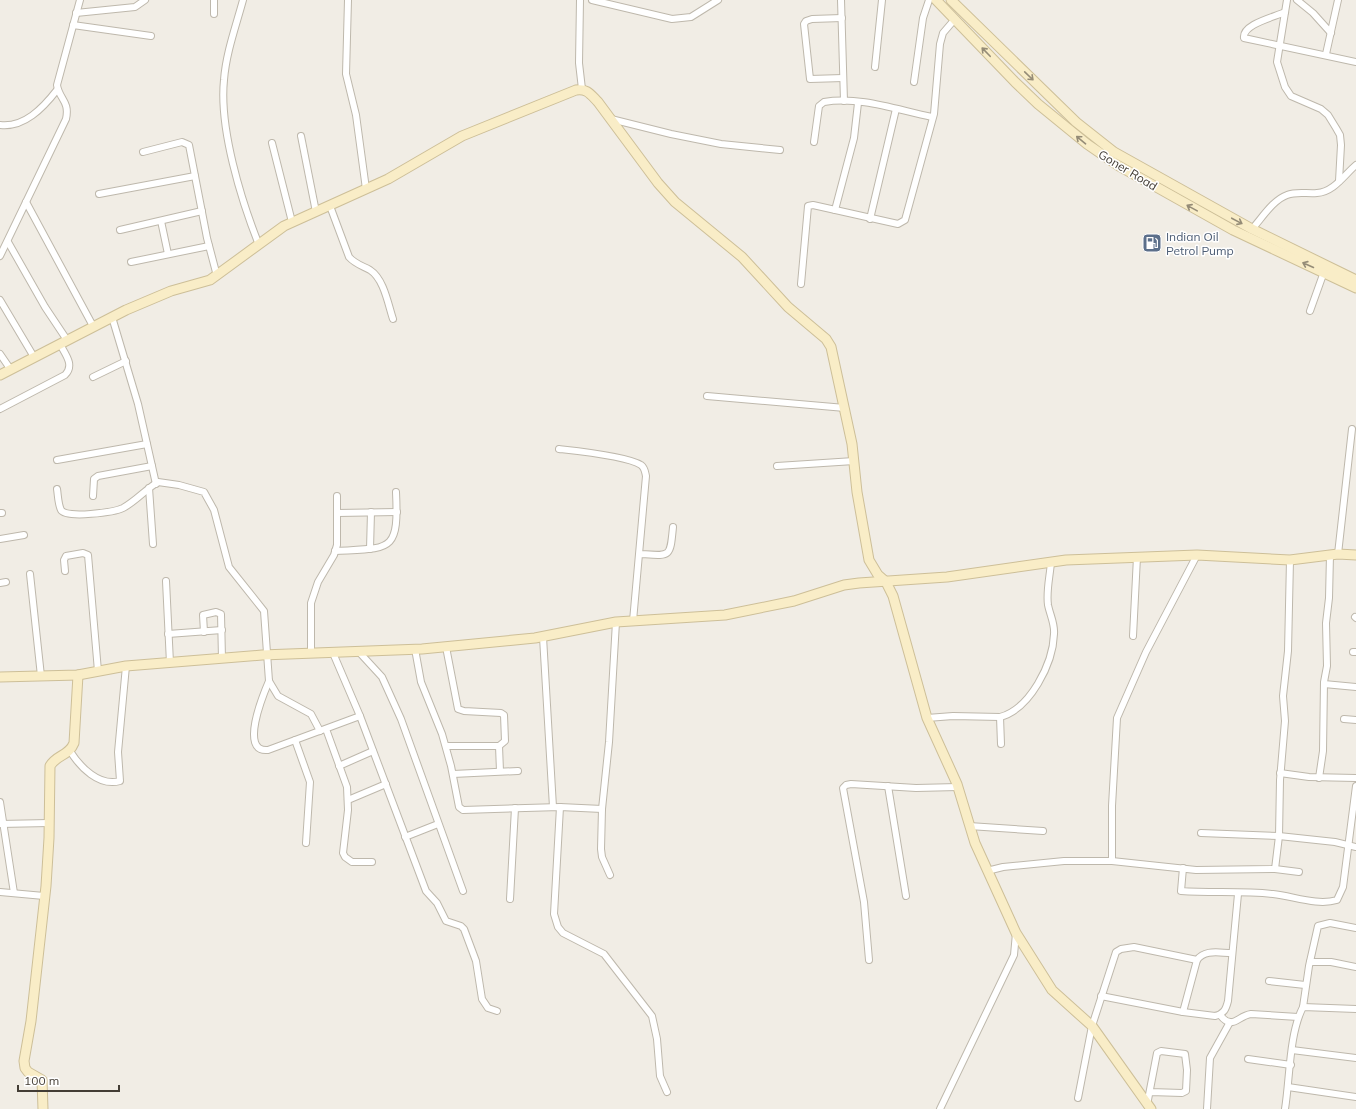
<svg xmlns="http://www.w3.org/2000/svg" width="1356" height="1109" font-family="Mulish,sans-serif">
  <rect width="100%" height="100%" fill="#f1ede5"/>
  <g fill="none" stroke-linecap="round" stroke-linejoin="round">
    <defs>
      <g id="street">
        <path d="M243,0C236,26 226,53 224,80C219,128 241,200 259,245"/>
        <polyline points="348,0 346,74 356,115 366,189"/>
        <polyline points="580,0 579,63 582,89"/>
        <polyline points="592,0 672,19 691,17 718,0"/>
        <polyline points="841,0 844,101"/>
        <polyline points="1287,0 1277,62 1285,87 1291,96 1321,109 1328,115 1336,128 1340,135 1341,145 1339,181"/>
        <polyline points="1297,0 1313,13 1331,33"/>
        <path d="M1285,12C1275,17 1242,24 1244,38L1356,62"/>
        <polyline points="76,13 135,7 145,0"/>
        <polyline points="214,14 214,0"/>
        <polyline points="842,18 812,19 806,21 804,24 810,79 843,78"/>
        <polyline points="73,25 151,36"/>
        <polyline points="1326,54 1338,0"/>
        <polyline points="875,67 882,0"/>
        <polyline points="914,82 923,18 929,0"/>
        <polyline points="611,119 671,134 721,144 780,150"/>
        <path d="M0,125C24,128 43,108 57,90"/>
        <polyline points="301,136 316,212"/>
        <path d="M814,142L819,106L824,102C860,96 897,110 932,117"/>
        <polyline points="272,143 292,222"/>
        <polyline points="143,152 182,142 189,145 207,238 217,276"/>
        <polyline points="99,194 195,176"/>
        <polyline points="26,202 93,326"/>
        <path d="M330,206L349,257C355,264 363,266 370,270C384,279 388,304 393,319"/>
        <polyline points="835,210 854,138 858,103"/>
        <polyline points="870,219 896,109"/>
        <polyline points="161,221 168,254"/>
        <path d="M1252,229C1262,218 1273,200 1287,195C1297,191 1307,194 1317,193C1334,192 1344,175 1356,165"/>
        <polyline points="120,230 202,211"/>
        <polyline points="8,242 45,307 67,340"/>
        <path d="M0,256L66,119C70,101 59,99 57,85L80,0"/>
        <polyline points="131,262 209,246"/>
        <polyline points="801,284 808,206 813,205 889,222 898,224 905,220 934,114 940,44 943,33 955,19"/>
        <polyline points="0,300 34,357"/>
        <polyline points="1310,311 1325,269"/>
        <polyline points="112,317 138,404 156,484"/>
        <polyline points="0,354 11,370"/>
        <polyline points="93,377 126,361"/>
        <polyline points="707,396 845,408"/>
        <path d="M0,409L65,375C75,365 65,354 60,344"/>
        <path d="M559,449C577,451 627,456 641,465C645,468 645,472 646,476L633,621"/>
        <polyline points="57,460 147,444"/>
        <polyline points="777,466 854,461"/>
        <polyline points="149,488 153,544"/>
        <path d="M57,489C58,495 58,504 61,510C66,519 115,512 123,508C136,501 146,489 158,482L179,485L204,492L214,510L229,567L264,611L269,681L278,696L311,714L320,731"/>
        <polyline points="93,496 94,479 98,476 152,466"/>
        <polyline points="0,513 2,513"/>
        <polyline points="337,513 397,512"/>
        <polyline points="0,539 24,535"/>
        <polyline points="370,549 371,512"/>
        <path d="M335,551C391,548 399,553 396,492"/>
        <path d="M640,554C671,556 670,558 673,527"/>
        <polyline points="1338,554 1352,429"/>
        <polyline points="65,571 64,560 66,556 83,553 88,555 98,671"/>
        <polyline points="30,574 41,676"/>
        <polyline points="166,581 170,663"/>
        <polyline points="0,583 6,582"/>
        <polyline points="1355,617 1356,618"/>
        <polyline points="204,632 203,615 216,612 221,614 222,659"/>
        <polyline points="168,634 222,630"/>
        <polyline points="1133,636 1137,557"/>
        <polyline points="543,637 553,807"/>
        <polyline points="415,649 421,682 442,734 451,766 459,807 463,810 560,807 602,809"/>
        <polyline points="359,652 382,677 401,719 463,891"/>
        <polyline points="1353,652 1356,652"/>
        <polyline points="333,653 360,716 426,891 437,903 446,921 461,926 464,929 476,961 482,999 488,1008 497,1011"/>
        <polyline points="311,654 311,603 318,582 334,555 337,545 337,496"/>
        <path d="M269,681C263,695 239,753 268,750L360,716"/>
        <polyline points="1324,684 1356,687"/>
        <polyline points="1000,717 1001,744"/>
        <path d="M927,718L953,716L1000,717C1030,709 1053,664 1054,634C1055,624 1050,615 1048,605C1046,591 1050,576 1051,562"/>
        <polyline points="1344,719 1356,720"/>
        <polyline points="326,729 347,787 348,810 343,853 345,857 352,862 372,862"/>
        <polyline points="295,740 310,782 306,843"/>
        <polyline points="446,746 499,746 505,741 504,715 501,713 464,711 458,709 446,647"/>
        <polyline points="499,746 500,771"/>
        <path d="M70,751C80,767 99,787 120,781L118,752L126,666"/>
        <polyline points="339,766 373,751"/>
        <polyline points="1280,773 1309,777 1356,778"/>
        <polyline points="453,774 518,771"/>
        <polyline points="1319,778 1323,751 1324,682 1327,666 1326,623 1329,598 1330,555"/>
        <polyline points="888,786 906,896"/>
        <polyline points="348,800 386,784"/>
        <polyline points="0,802 14,893"/>
        <polyline points="560,807 554,914 558,927 563,933 604,954 652,1016 657,1039 660,1076 667,1092"/>
        <polyline points="0,824 49,823"/>
        <polyline points="969,826 1043,831"/>
        <polyline points="1201,833 1279,836 1335,842 1356,847"/>
        <polyline points="405,837 438,824"/>
        <polyline points="1112,861 1112,806 1117,718 1146,652 1197,555"/>
        <path d="M1183,868L1181,891C1211,893 1242,891 1273,894C1293,896 1317,906 1337,900L1343,887L1356,786"/>
        <polyline points="1275,869 1299,872"/>
        <polyline points="987,871 1003,867 1064,861 1112,861 1196,870 1275,869 1279,836 1280,780 1285,721 1283,696 1288,651 1290,560"/>
        <polyline points="610,875 602,857 601,849 602,809 609,742 616,622"/>
        <polyline points="0,892 44,896"/>
        <polyline points="510,899 515,808"/>
        <polyline points="869,960 864,902 843,788 846,785 851,784 916,788 958,787"/>
        <polyline points="1310,962 1331,962 1356,967"/>
        <polyline points="1269,981 1305,985"/>
        <path d="M1101,996L1183,1012L1215,1016C1224,1014 1226,1009 1228,1001L1238,894"/>
        <polyline points="1303,1007 1309,966 1318,926 1330,923 1356,928"/>
        <path d="M1183,1012L1197,960C1205,949 1219,953 1232,953"/>
        <path d="M1220,1015C1233,1031 1237,1016 1251,1014L1298,1017"/>
        <polyline points="1292,1050 1356,1058"/>
        <polyline points="1248,1059 1291,1065"/>
        <polyline points="1288,1087 1356,1097"/>
        <polyline points="1078,1098 1092,1026 1116,952 1121,949 1134,947 1197,960"/>
        <polyline points="1147,1105 1157,1053 1161,1051 1185,1054 1187,1070 1186,1091 1182,1093 1150,1092"/>
        <polyline points="940,1109 1014,955 1016,933"/>
        <polyline points="1207,1109 1210,1058 1230,1022"/>
        <path d="M1285,1109C1290,1078 1289,1034 1303,1007L1356,1009"/>
      </g>
      <g id="secondary">
        <polyline points="936,0 1015,82 1038,104 1087,144 1119,166 1233,230 1356,288"/>
        <polyline points="951,0 1076,122 1114,152 1252,229 1356,280"/>
        <path d="M0,375L126,310L171,291L210,280L284,226L388,179L462,136L576,90C587,88 591,95 598,102L658,183L675,202L742,257L788,307L826,339L831,347L852,444L857,492L869,560L878,575L886,582L893,596L927,718L957,784L975,843L1016,933L1052,990L1092,1026L1151,1109"/>
        <polyline points="0,677 78,675 126,666 262,655 422,649 535,638 616,622 725,615 794,601 844,585 859,583 947,577 1066,560 1197,555 1290,560 1338,554 1356,555"/>
        <path d="M43,1109L42,1080L28,1072L25,1068L24,1061L31,1021L46,886L49,838L50,766C56,755 69,756 74,743L78,675"/>
      </g>
    </defs>
    <use href="#street" stroke="#beb8ac" stroke-width="8"/>
    <use href="#secondary" stroke="#cdbf98" stroke-width="11"/>
    <use href="#street" stroke="#fff" stroke-width="6"/>
    <use href="#secondary" stroke="#f9edc7" stroke-width="9"/>
  </g>
  <defs><path id="oneway-shaft" d="M-6 0H5M1.5-3L5.5 0L1.5 3" fill="none" stroke-width="1.6" stroke-linecap="round" stroke-linejoin="round"/></defs>
  <g stroke="#958c77">
    <use href="#oneway-shaft" transform="translate(986 52) rotate(-134)"/>
    <use href="#oneway-shaft" transform="translate(1029 76) rotate(44)"/>
    <use href="#oneway-shaft" transform="translate(1081 140) rotate(-140)"/>
    <use href="#oneway-shaft" transform="translate(1192 208) rotate(-151)"/>
    <use href="#oneway-shaft" transform="translate(1237 221) rotate(28)"/>
    <use href="#oneway-shaft" transform="translate(1308 265) rotate(-156)"/>
  </g>
  <defs>
    <symbol id="fuel-square" viewBox="-11 -11 22 22"><rect x="-9" y="-9" width="18" height="18" rx="4" fill="#5c6f8a" stroke="#fff"/><path d="M-5.5-6h7V0h2V4h1.3V-2.5L3-4.5l.8-.8L6-3V5H2.5V1h-1V6h-7ZM-4.2-4.7v3.2H.2V-4.7Z" fill="#fff"/></symbol>
  </defs>
  <g fill-rule="evenodd">
    <use href="#fuel-square" x="1141" y="232" width="22" height="22"/>
  </g>
  <g text-anchor="middle" dominant-baseline="central" stroke-width="3" stroke-linejoin="round" paint-order="stroke">
    <g font-size="12" fill="#433d35" stroke="#fff">
      <text transform="translate(1128 170) rotate(31)">Goner Road</text>
    </g>
    <g font-size="12" fill="#4e5e75" stroke="#fff" text-anchor="start">
      <text x="1166" y="236">Indian Oil<tspan x="1166" dy="14">Petrol Pump</tspan></text>
    </g>
  </g>
  <path d="M18 1085v6h101v-6" fill="none" stroke="#433d35" stroke-width="2"/>
  <text x="24" y="1085" font-size="12" fill="#433d35" stroke="#ffffff" stroke-width="3" paint-order="stroke">100 m</text>
</svg>
